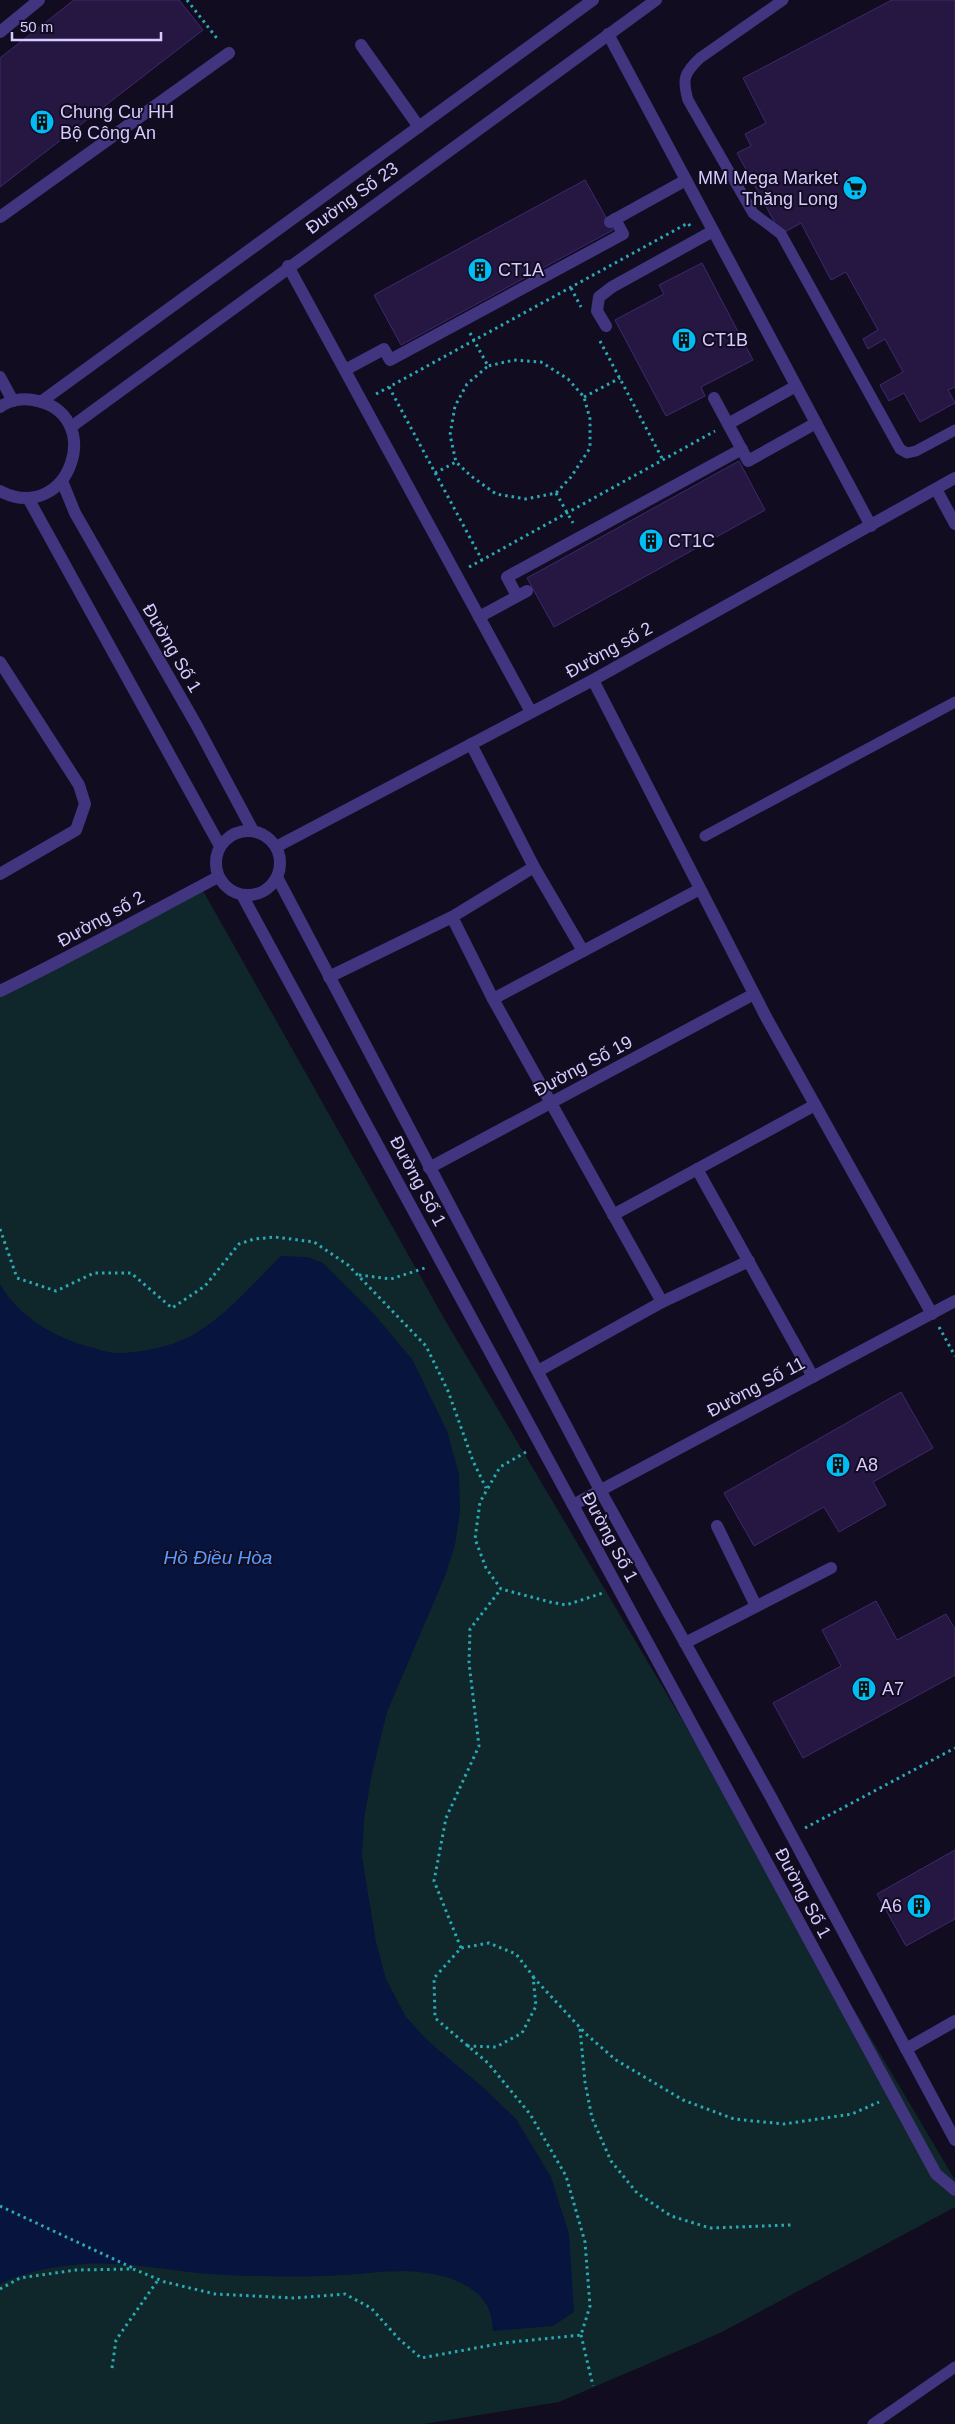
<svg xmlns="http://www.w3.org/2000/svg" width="955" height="2424" font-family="Arial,sans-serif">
  <rect width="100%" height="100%" fill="#120c20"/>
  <polygon fill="#0f272a" points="202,889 445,1320 955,2180 955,2207 720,2333 559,2402 424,2424 0,2424 0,991"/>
  <path fill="#07143d" d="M281,1256L307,1257L323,1263L373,1313L412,1359L447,1431L459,1474L460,1512L455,1545L445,1576L387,1712L372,1773L364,1820L362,1857L376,1942L386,1979L406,2017L426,2039L486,2090L516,2119L551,2177L569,2234L574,2312L553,2326L493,2331C492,2306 482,2293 459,2282C422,2266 384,2272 346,2275C306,2277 265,2277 224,2275C177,2273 132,2261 84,2264C55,2266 27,2271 0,2284V1284C19,1318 57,1339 94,1348C101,1350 109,1353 116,1353C142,1353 175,1346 196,1333C229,1313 254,1282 281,1256Z"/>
  <g fill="#251741" stroke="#3f296e">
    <polygon points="74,0 179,0 203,30 0,187 0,58"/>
    <polygon points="892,0 955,0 955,387 948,390 955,403 920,422 904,393 889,401 880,385 903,372 885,339 868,349 863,339 878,330 846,272 831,280 801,223 781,234 737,153 751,146 745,134 766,123 743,78"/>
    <polygon points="585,180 613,230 401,345 374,295"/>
    <polygon points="702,263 753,360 701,387 705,396 666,416 615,320 664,294 659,285"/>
    <polygon points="739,461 765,510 554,627 527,578"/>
    <polygon points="901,1392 933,1448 873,1482 886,1505 839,1532 824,1507 754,1546 724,1493"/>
    <polygon points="876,1601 897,1640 946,1614 955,1629 955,1675 803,1758 773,1703 841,1666 822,1630"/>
    <polygon points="955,1850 955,1919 906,1946 877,1894"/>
  </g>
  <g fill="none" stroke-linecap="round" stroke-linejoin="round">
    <g stroke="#2aaab4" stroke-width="3" stroke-dasharray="2.5 4" stroke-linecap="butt">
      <polyline points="187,0 219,41"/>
      <polyline points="690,226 688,223 389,387 482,560 715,431"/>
      <polyline points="571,288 581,307"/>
      <polyline points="470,333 488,366 467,384 455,406 450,435 456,462 471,476 496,494 526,499 556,493 571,477 590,448 590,419 584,397 568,379 541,362 514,360 488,366"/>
      <polyline points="600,341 663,460"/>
      <polyline points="376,394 389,387"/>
      <polyline points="584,397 620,378"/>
      <polyline points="435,473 456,462"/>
      <polyline points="556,493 573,523"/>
      <polyline points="469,567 482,560"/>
      <polyline points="0,1229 17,1278 56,1291 94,1273 131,1273 172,1308 205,1286 239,1244 254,1239 275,1237 314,1242 348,1265 426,1346 448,1391 473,1461 486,1488"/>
      <polyline points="359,1275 391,1279 428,1267"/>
      <polyline points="939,1327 955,1356"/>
      <polyline points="526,1452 500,1467 480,1502 475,1539 486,1568 501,1589 550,1602 566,1605 603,1593"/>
      <polyline points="805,1828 955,1748"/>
      <polyline points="461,1948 434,1881 446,1818 479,1746 469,1663 470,1629 501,1589"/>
      <polyline points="533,1977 586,2034 616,2060 683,2100 734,2119 784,2124 852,2114 879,2102"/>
      <polyline points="580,2029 585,2082 592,2118 611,2161 637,2193 671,2216 710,2228 791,2225"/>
      <polyline points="0,2206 135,2269"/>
      <polyline points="0,2289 20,2278 76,2270 133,2269 165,2282 215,2294 294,2298 345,2294 371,2308 399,2339 421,2358 503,2343 581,2335 590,2306 585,2242 566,2176 530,2114 488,2063 435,2018 434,1978 461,1948 489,1943 516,1954 533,1976 536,2006 522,2033 496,2047 466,2046"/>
      <polyline points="581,2335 593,2386"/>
      <polyline points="112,2368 116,2340 158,2280 157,2279"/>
    </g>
    <g stroke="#423580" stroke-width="11">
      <path d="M783,0L700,58C684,73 682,79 688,100L753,213L781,234L900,449L907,453L916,451L955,430"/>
      <polyline points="705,836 955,702"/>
      <polyline points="873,2424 955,2367"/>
    </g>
    <g stroke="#423580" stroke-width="12">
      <polyline points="0,32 39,0"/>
      <polyline points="608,34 871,526"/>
      <polyline points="361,45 419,127"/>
      <polyline points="0,217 229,53"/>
      <polyline points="610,222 686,180"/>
      <polyline points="288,266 531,712"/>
      <polyline points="606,326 597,311 599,297 612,287 713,231"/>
      <polyline points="345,370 384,349 390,360 623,234 615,219"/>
      <polyline points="0,377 13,401"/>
      <polyline points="796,386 728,424 748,461 816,423"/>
      <polyline points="714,398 728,424"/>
      <polyline points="42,401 593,0"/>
      <path d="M0,407C9,400 22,398 33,400C108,412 70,527 0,491"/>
      <polyline points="71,427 656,0"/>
      <polyline points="62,481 75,513 197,726 253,831"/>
      <polyline points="936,489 955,524"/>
      <polyline points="28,498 220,846"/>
      <polyline points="517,596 507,577 742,449"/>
      <polyline points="479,617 527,591"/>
      <polyline points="0,662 79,785 85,804 76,830 0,874"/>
      <polyline points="593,680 766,1017 932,1314"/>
      <circle cx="248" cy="863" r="32"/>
      <polyline points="276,847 593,680 955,478"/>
      <polyline points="534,867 583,951"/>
      <polyline points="277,877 600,1490 772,1799 955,2140"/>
      <polyline points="242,895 936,2174 955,2190"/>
      <polyline points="452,917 493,999 662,1302"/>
      <polyline points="329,977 452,917 534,867 471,744"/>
      <path d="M0,991C74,955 146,915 218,877"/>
      <polyline points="493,999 700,889"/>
      <polyline points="429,1168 754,994"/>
      <polyline points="697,1169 813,1377"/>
      <polyline points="613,1215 815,1105"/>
      <polyline points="538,1371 662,1302 749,1261"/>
      <polyline points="573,1505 955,1301"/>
      <polyline points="717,1526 756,1606"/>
      <polyline points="685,1643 831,1568"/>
      <polyline points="906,2049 955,2021"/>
    </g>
  </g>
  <defs>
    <symbol id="building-disc" viewBox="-11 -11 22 22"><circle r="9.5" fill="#00bdf6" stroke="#120c20"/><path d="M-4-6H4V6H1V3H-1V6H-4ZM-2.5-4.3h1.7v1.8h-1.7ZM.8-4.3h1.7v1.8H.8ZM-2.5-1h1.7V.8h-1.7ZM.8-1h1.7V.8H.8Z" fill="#111"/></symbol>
    <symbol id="supermarket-disc" viewBox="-11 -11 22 22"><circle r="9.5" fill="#00bdf6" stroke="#120c20"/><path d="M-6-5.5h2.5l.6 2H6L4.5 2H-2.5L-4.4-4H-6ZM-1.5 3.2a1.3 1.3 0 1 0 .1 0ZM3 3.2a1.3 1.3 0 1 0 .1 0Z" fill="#111"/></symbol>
  </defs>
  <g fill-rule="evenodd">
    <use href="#building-disc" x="28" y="108" width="28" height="28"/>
    <use href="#supermarket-disc" x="841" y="174" width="28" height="28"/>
    <use href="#building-disc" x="466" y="256" width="28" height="28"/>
    <use href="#building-disc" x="670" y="326" width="28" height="28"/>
    <use href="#building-disc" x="637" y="527" width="28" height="28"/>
    <use href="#building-disc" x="824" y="1451" width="28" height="28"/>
    <use href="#building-disc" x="850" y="1675" width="28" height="28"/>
    <use href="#building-disc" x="905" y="1892" width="28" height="28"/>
  </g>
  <g text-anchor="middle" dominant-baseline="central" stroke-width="4" stroke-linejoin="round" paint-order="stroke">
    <g font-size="18" fill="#d7cbff" stroke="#120c20" text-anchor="start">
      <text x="60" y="112">Chung Cư HH<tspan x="60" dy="21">Bộ Công An</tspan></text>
      <text x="838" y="178" text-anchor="end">MM Mega Market<tspan x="838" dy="21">Thăng Long</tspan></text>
      <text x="498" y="270">CT1A</text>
      <text x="702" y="340">CT1B</text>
      <text x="668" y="541">CT1C</text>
      <text x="856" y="1465">A8</text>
      <text x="882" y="1689">A7</text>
      <text x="902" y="1906" text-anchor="end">A6</text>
    </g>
    <g font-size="18" fill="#d7cbff" stroke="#120c20">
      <text transform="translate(352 198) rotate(-36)">Đường Số 23</text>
      <text transform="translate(172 648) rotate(60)">Đường Số 1</text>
      <text transform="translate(609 650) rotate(-29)">Đường số 2</text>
      <text transform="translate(101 919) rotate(-29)">Đường số 2</text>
      <text transform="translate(583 1066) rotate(-28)">Đường Số 19</text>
      <text transform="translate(418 1181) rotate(62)">Đường Số 1</text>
      <text transform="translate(756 1387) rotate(-28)">Đường Số 11</text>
      <text transform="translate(610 1537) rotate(62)">Đường Số 1</text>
      <text transform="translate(803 1893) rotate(62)">Đường Số 1</text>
    </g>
    <g font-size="19" font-style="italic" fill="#599cff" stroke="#120c20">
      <text x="218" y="1557">Hồ Điều Hòa</text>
    </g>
  </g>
  <path d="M12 32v8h149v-8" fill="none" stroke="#d7cbff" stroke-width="2.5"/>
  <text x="20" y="32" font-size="15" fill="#d7cbff" stroke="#120c20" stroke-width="4" paint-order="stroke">50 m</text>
</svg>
